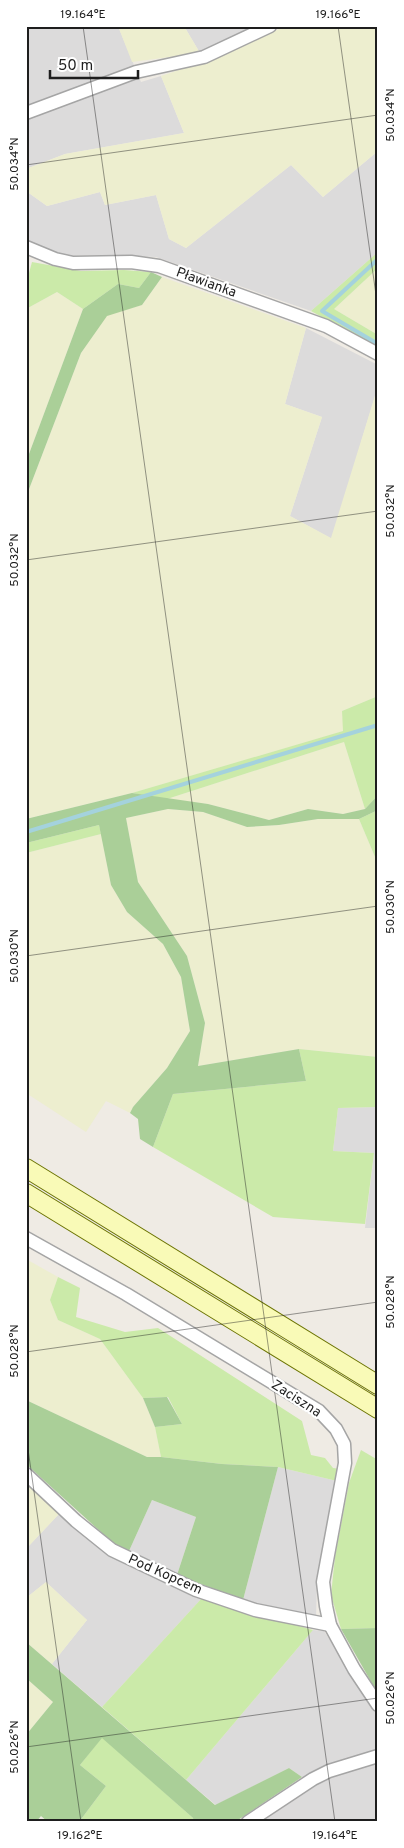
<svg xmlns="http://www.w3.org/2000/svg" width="404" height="1848" font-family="Overpass,sans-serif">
  <rect width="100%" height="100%" fill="#efebe4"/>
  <g fill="#dcdbdb">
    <polygon points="38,26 118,26 141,82 161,76 184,133 65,154 26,169 26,30"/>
    <polygon points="184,26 257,26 200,53"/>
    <polygon points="378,151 378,252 311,311 156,257 108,255 62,256 26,241 26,191 47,206 100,192 105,205 156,195 169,239 186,248 291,165 323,197"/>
    <polygon points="306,328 376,364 378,367 378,386 332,539 290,516 322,417 285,404"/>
    <polygon points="378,1107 378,1228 365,1228 374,1153 333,1151 338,1108"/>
    <polygon points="278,1467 337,1481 317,1584 316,1617 243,1600"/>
    <polygon points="152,1500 196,1517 177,1575 202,1598 102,1707 52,1664 87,1620 46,1582 26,1598 26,1549 60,1513 104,1552 124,1562"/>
    <polygon points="313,1630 324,1631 378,1712 378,1822 267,1822 267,1818 310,1787 302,1777 289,1768 216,1805 186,1780"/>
  </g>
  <g fill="#edeecf">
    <polygon points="118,26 184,26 200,53 132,62"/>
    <polygon points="286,26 378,26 378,151 323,197 291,165 186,248 169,239 156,195 105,205 100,192 47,206 26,191 26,169 65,154 184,133 161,76 214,58"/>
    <polygon points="378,268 378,335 334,309"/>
    <polygon points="162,277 306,328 285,404 322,417 290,516 331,538 378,386 378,696 342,711 344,731 132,793 26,819 26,497 81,353 107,315 142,305"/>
    <polygon points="57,292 83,309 26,462 26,309"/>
    <polygon points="344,742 365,809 343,814 308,809 269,820 208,804 167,799"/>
    <polygon points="168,809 203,812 247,827 279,825 318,819 359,819 378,864 378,1057 299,1049 198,1066 205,1023 187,956 138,882 126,818"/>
    <polygon points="101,834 111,885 127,912 163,944 181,977 190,1031 167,1068 133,1107 130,1113 106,1101 86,1132 26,1093 26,853"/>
    <polygon points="26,1259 58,1277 50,1300 58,1320 100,1339 143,1398 155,1427 161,1457 147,1457 26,1400"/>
    <polygon points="26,1481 60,1513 26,1549"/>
    <polygon points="46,1582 87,1620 52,1664 26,1642 26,1598"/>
    <polygon points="26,1678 53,1702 26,1735"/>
  </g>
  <g fill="#cbeaa9">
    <polygon points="378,252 378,268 334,309 378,335 378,348 311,311"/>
    <polygon points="32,262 81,271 124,270 151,272 139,288 118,284 83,309 57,292 26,309 26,284"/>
    <polygon points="378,696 378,795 365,809 344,742 167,799 132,793 343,731 342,711"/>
    <polygon points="378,810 378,864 359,819"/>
    <polygon points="99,825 101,834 26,853 26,843"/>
    <polygon points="299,1049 378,1057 378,1107 338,1108 333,1151 374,1153 365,1224 273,1217 153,1147 173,1094 306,1081"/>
    <polygon points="58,1277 80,1288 76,1317 125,1332 158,1328 302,1421 311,1455 325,1458 333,1468 341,1469 337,1481 278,1467 222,1464 161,1457 155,1427 182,1424 168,1397 143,1398 100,1339 58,1320 50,1300"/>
    <polygon points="361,1450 378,1460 378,1628 341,1629 331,1595 335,1557 349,1483"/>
    <polygon points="202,1598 313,1630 186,1780 102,1707"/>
    <polygon points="102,1737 193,1818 194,1822 79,1822 106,1786 80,1765"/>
  </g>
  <g fill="#aacf98">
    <polygon points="151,272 162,277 142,305 107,316 81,353 26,497 26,462 83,309 118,284 139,288"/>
    <polygon points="132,793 208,804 269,820 308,809 343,814 365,809 378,795 378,810 359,819 318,819 279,825 247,827 203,812 168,809 126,818 138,882 187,956 205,1023 198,1066 299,1049 306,1081 173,1094 153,1147 140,1139 138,1119 130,1113 133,1107 167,1068 190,1031 181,977 163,944 127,912 111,885 99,825 26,843 26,819"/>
    <polygon points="167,1397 182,1424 155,1427 143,1398"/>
    <polygon points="26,1400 147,1457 161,1457 222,1464 278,1467 243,1600 177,1575 196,1517 152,1500 129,1551 113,1543 26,1464"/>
    <polygon points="378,1628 378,1694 341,1629"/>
    <polygon points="26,1642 215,1805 289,1768 302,1777 235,1822 194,1822 193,1818 102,1738 80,1765 106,1786 79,1822 48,1822 41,1816 36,1822 26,1822 26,1735 53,1702 26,1678"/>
  </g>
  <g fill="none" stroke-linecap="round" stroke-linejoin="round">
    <g stroke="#a4d2dd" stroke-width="4">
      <polyline points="378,259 322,311 378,344"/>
      <polyline points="26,832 378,725"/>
    </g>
    <defs>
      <g id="street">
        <polyline points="26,113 136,72 204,57 270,26"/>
        <polyline points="26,247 55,259 73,263 131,262 159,266 326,326 378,354"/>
        <polyline points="26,1238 126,1294 319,1411 336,1429 344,1444 345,1463 323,1582 326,1606 330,1625 354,1669 378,1705"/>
        <polyline points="26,1474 76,1521 112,1550 196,1590 255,1610 330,1625"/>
        <polyline points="248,1822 313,1779 329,1771 378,1756"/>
      </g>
      <g id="secondary">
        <polyline points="26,1168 378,1385"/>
        <polyline points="26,1193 378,1409"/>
      </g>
    </defs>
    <use href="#street" stroke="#a5a5a5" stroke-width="15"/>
    <use href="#secondary" stroke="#6d7504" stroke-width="20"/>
    <use href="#street" stroke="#fff" stroke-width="12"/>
    <use href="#secondary" stroke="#f9fab7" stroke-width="18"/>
  </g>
  <path fill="none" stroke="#1e1e1e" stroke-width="1" stroke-opacity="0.45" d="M83,26L335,1822M338,26L378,309M26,165L378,115M26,560L378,511M26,956L378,906M26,1352L378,1302M26,1435L81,1822M26,1747L378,1698"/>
  <g text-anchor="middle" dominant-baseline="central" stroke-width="4.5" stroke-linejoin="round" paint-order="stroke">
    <g font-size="14" fill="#1e1e1e" stroke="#fff">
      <text transform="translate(206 283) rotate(20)">Pławianka</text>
      <text transform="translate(296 1399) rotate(33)">Zaciszna</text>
      <text transform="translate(165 1575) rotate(24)">Pod Kopcem</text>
    </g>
  </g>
  <rect width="404" height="1848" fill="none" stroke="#ffffff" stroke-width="55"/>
  <path d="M50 70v8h88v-8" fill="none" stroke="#1e1e1e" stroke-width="2.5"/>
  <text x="58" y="70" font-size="15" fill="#1e1e1e" stroke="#ffffff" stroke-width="4" paint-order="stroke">50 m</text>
  <rect x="28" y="28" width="348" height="1792" fill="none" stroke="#1e1e1e" stroke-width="2"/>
  <g font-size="12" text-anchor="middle" fill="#1e1e1e">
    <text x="83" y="18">19.164°E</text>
    <text x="338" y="18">19.166°E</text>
    <text transform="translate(390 115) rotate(-90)" y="4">50.034°N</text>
    <text transform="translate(14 164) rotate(-90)" y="4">50.034°N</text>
    <text transform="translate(390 511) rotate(-90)" y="4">50.032°N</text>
    <text transform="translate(14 560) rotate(-90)" y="4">50.032°N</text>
    <text transform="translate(390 907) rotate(-90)" y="4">50.030°N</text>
    <text transform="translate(14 956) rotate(-90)" y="4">50.030°N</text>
    <text transform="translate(390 1302) rotate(-90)" y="4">50.028°N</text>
    <text transform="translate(14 1351) rotate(-90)" y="4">50.028°N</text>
    <text transform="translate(390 1698) rotate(-90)" y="4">50.026°N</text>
    <text transform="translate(14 1747) rotate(-90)" y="4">50.026°N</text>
    <text x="80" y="1839">19.162°E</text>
    <text x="335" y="1839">19.164°E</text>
  </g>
</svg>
